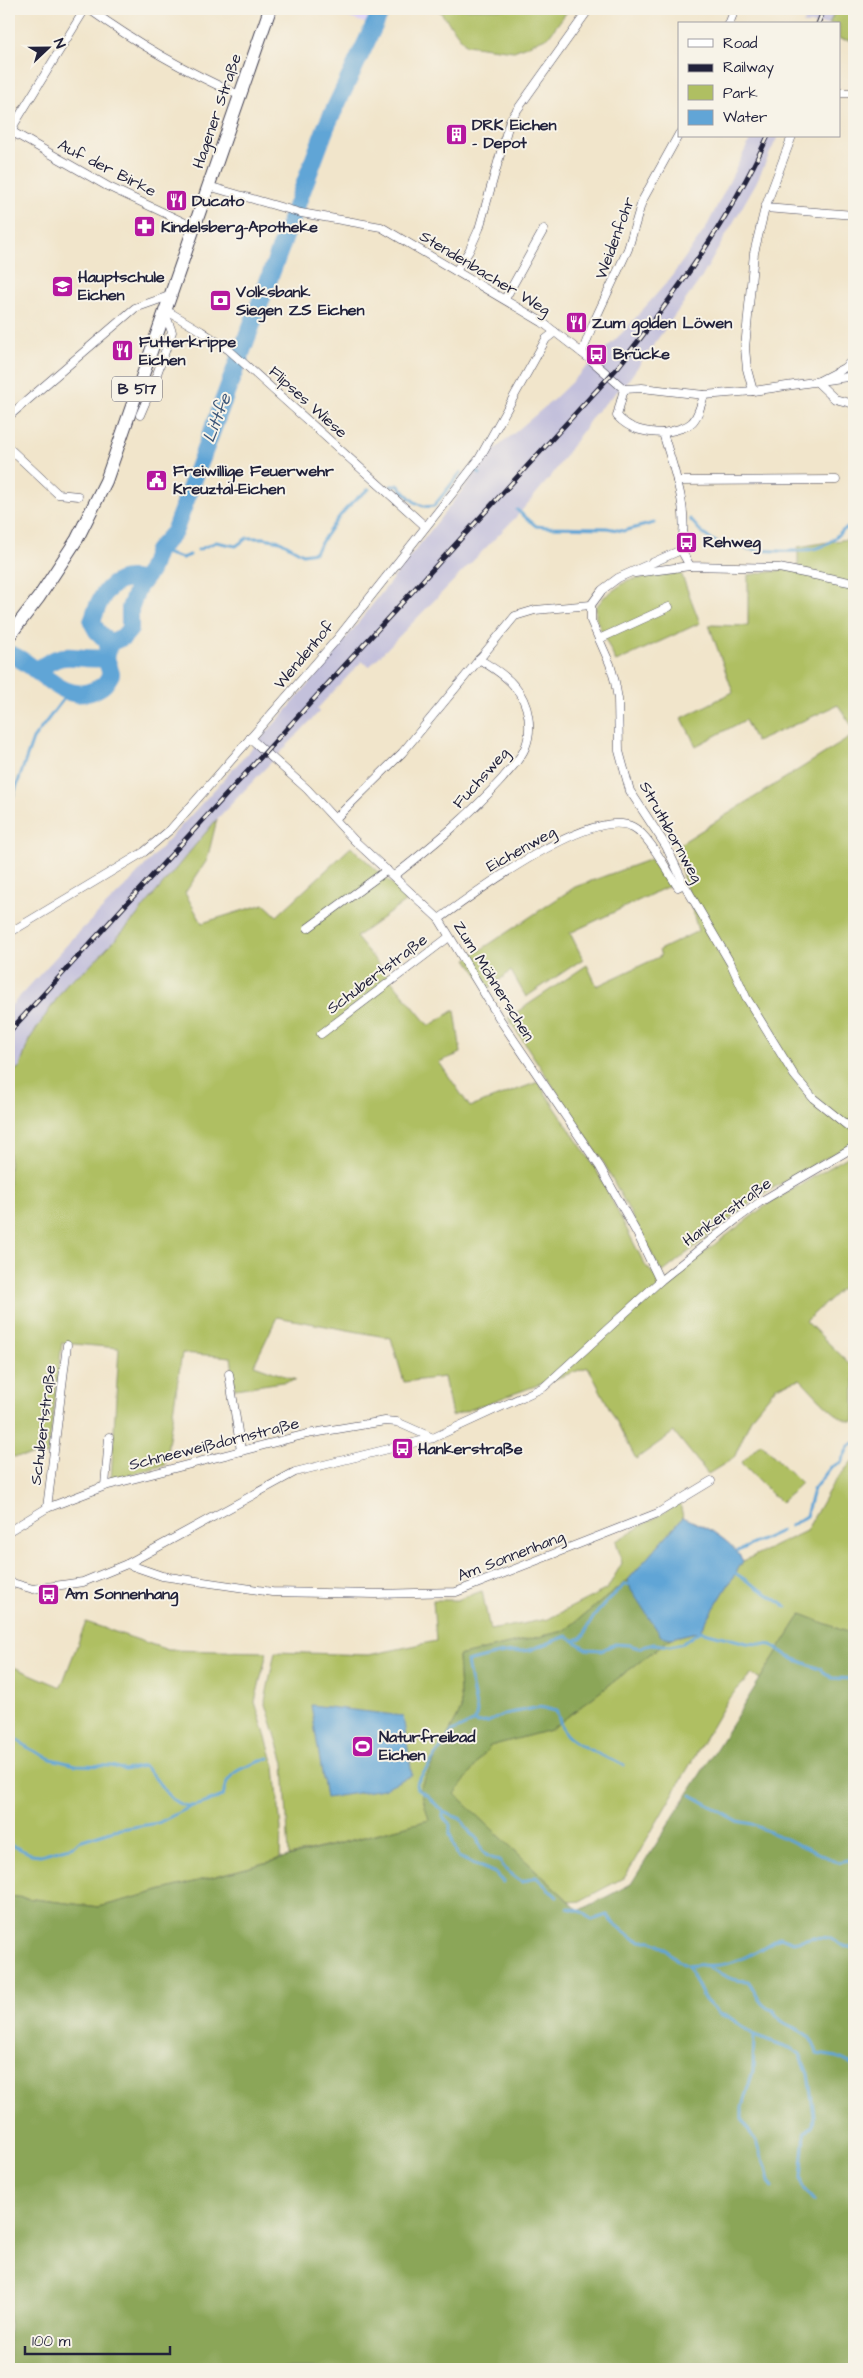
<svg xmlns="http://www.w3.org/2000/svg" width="863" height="2378" font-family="'Architects Daughter',sans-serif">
  <rect width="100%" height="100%" fill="#f7f3e8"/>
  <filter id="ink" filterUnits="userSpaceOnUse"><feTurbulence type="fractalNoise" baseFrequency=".02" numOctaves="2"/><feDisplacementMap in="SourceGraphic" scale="10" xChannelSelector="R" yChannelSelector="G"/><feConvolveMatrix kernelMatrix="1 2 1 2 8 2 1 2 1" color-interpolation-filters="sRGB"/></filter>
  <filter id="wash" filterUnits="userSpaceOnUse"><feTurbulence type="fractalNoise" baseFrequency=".0096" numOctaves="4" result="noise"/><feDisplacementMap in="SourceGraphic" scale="20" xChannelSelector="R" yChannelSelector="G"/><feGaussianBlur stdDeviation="1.12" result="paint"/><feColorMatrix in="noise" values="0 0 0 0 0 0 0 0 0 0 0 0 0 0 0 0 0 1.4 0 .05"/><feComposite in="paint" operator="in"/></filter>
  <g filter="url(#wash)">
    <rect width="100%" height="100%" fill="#f1e5cb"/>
    <polygon fill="#dfd4f4" points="321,9 372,9 365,23"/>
    <g fill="#c3c0db">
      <polygon points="810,9 836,9 829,24 803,24"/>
      <polygon points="752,136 778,136 756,183 702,277 627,382 595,413 552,475 518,515 369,667 362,661 317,709 319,712 217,819 129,925 88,968 68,982 29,1040 20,1067 9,1075 9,1008 76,935 128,884 287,710 340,646 493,451 553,400 623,332 669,280 706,228"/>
    </g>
    <g fill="#afbf62" stroke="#68704e">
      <polygon points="438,9 569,9 548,37 514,51 466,45"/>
      <polygon points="836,9 854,9 854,41 839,39 839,24 829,24"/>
      <polygon points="854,538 854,729 838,705 756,742 745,720 696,746 682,718 733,692 709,625 748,626 748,575 798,568 798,547"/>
      <polygon points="681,573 700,623 616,662 596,619 596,607 604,597 628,580"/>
      <polygon points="854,735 854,1142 759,1196 662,1273 605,1165 508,1018 587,965 597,986 661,956 659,950 698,931 675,847"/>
      <path d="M217,819L207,860L185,893L202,923L264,904L277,916L351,847L409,899L356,937L429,1026L455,1010L461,1053L439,1062L470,1107L538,1082L596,1169L645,1265L663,1284L765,1206L854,1153V1277L806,1321L854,1368V1421C840,1425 811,1389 800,1379L776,1387L752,1416L734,1458L708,1474L674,1432L636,1459L588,1367L452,1416L444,1377L404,1382L391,1338L277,1317L254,1365L296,1380L235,1389L231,1357L182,1353L165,1465L111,1480L119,1348L62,1343L48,1455L9,1457V1075L20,1067L29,1040L68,982L88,968L129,925Z"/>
      <polygon points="651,859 669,886 570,933 583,959 526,997 511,971 488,989 467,959 575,887"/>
      <polygon points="761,1443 801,1483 781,1503 741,1463"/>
      <polygon points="854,1459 854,1635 801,1614 760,1679 752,1674 728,1699 625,1877 580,1901 570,1902 454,1794 490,1746 550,1730 671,1638 700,1631 743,1561 806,1531 832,1485"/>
      <polygon points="680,1503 683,1517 628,1580 564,1631 458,1656 461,1710 420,1788 430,1820 289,1856 284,1763 265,1701 275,1652 369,1655 436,1641 433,1600 457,1600 482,1591 490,1630 548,1619 607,1589 622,1563 616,1541"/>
      <polygon points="86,1622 168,1650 267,1652 255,1702 275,1767 281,1829 280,1859 99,1907 9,1896 9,1665 61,1687"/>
    </g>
    <polygon fill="#8ba658" stroke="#56644a" points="628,1580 671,1638 550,1730 490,1746 455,1794 579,1911 631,1884 801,1614 854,1635 854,2369 9,2369 9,1896 99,1907 429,1820 420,1788 461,1710 458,1656 564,1631"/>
    <g fill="#61a5d6" stroke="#426488">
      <path d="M683,1517C704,1526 731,1539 743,1561L700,1631L671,1638L661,1636L631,1590L628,1580Z"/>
      <polygon points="311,1705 403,1716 412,1775 383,1789 326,1798"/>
    </g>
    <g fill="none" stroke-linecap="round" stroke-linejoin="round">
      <g stroke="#61a5d6" stroke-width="3">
        <polyline points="476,470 480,474"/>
        <path d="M391,486L398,485C409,497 417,509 434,506L461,472"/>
        <polyline points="517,510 536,526 547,527 607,528 623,531 654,523"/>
        <path d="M690,519C698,528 705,538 716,542C736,551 802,555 823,546C836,541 838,529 854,526"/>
        <path d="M198,550L216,542L236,546L247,538H264L280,541L303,554L315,552C332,526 343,507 369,489"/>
        <polyline points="157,551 182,558 190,555"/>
        <polyline points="9,808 33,739 68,693"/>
        <polyline points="790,1526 806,1516 813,1490 831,1467 841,1462 849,1446 854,1443"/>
        <polyline points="738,1551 781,1531"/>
        <polyline points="735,1573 787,1607"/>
        <path d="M576,1640C584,1638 586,1631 590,1623C598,1608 612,1597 624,1585L630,1584"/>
        <path d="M475,1721L477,1723L488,1722L505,1714L540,1707L556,1711C559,1717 560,1724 563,1730C569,1744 610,1758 624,1765"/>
        <path d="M9,1734L30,1749L51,1759L76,1765L112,1766L125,1770L143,1766C161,1778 167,1808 193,1806C202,1805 214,1799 223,1796C227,1768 245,1768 269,1758"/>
        <polyline points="691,1795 737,1821 752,1824 838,1862 854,1859"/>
        <polyline points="443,1812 443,1817 450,1824 450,1834 458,1857 495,1873 503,1882"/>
        <polyline points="9,1844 31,1854 40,1855 74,1846 79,1841 114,1830 158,1823 192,1806"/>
        <path d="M557,1897L536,1877L522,1882L506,1870L499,1860C485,1858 481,1851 477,1838L471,1834L461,1819L443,1812L428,1796L417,1789L416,1784L452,1732L475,1721L477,1712L467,1662L498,1654L530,1650L567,1636L586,1649L602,1650L615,1644L629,1645L639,1648L654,1644L670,1646L683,1643L700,1631L747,1643L772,1645L789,1657L820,1669L832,1678L854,1679"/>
        <path d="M568,1908L583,1912L592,1920L607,1915C614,1924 629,1938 641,1941C644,1942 648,1940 652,1941C667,1945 672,1960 686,1965C691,1967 696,1964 702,1965C731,1969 756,1952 780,1937L794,1942L814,1937L831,1938L843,1946L854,1948"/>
        <polyline points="688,1966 705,2000 719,2014 729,2017 754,2035 790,2048 800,2054 808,2074 814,2115 813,2124 805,2134 801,2178 803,2188 814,2201"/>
        <path d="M709,1968C725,1975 729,1981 748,1981C757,1992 758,2006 773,2010C784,2033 812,2024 817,2054L837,2057L852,2064L854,2073"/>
        <polyline points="754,2035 753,2071 742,2107 742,2118 755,2141 766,2166 769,2182 773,2187"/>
      </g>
      <g stroke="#61a5d6" stroke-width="18">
        <path d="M109,643L97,631L92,622C99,597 112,572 142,581"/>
        <path d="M9,654C38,663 61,706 95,690C104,686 106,683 111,674L106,658L109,643L123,637L130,629V608L138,587L150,571L157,551L174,532L326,127L382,9"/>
        <path d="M36,671C70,646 70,662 106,658"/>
      </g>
    </g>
  </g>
  <g filter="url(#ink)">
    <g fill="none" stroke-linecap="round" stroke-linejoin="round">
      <defs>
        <g id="street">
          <path d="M89,9C136,43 187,72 239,95"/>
          <polyline points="729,24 735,9"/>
          <polyline points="839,93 854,93"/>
          <polyline points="9,130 107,186 194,227"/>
          <polyline points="9,144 15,123 85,9"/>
          <polyline points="208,186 301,213 381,227 542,322 591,360 624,389 642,388 704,395 753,391 854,376"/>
          <polyline points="765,208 854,215"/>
          <polyline points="456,271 469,251 479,229 510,120 589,9"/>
          <polyline points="505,299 544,229"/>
          <polyline points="164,309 201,331 229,350 425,526"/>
          <polyline points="582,353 593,324 628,249 642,201 679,134"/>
          <polyline points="854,359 844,368 817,382 835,399 854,404"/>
          <path d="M624,389L617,416C630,430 644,432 663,433C674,471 690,510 681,550"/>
          <polyline points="753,391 747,369 745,348 754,253 765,208 792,136"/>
          <polyline points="140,415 153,385 172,332 165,313"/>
          <polyline points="9,416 135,308 169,296"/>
          <path d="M663,433C693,426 695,426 704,395"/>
          <polyline points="9,448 58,494 78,496"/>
          <polyline points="677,481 836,480"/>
          <polyline points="681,550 618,578 602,590 591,605 591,621 610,664 615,682 618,699 619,751 630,791 666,846 684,884 731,964 746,997 794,1075 813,1098 854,1131"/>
          <polyline points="681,550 690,566 779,568 854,583"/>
          <polyline points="635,573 690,566"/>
          <polyline points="599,639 669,607"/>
          <polyline points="250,738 307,789 354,840 439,919 501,1021 600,1167 639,1237 660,1281"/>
          <polyline points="335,819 402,753 515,616 535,610 591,605"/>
          <path d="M394,876C432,846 470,815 502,779C510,769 520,760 525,748C533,729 529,703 515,687C506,675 491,667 479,659"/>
          <path d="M439,919C473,894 591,806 633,827C649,835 667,871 678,887L684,884"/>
          <polyline points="308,928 387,870"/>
          <polyline points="9,933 144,852 171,829 337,639 455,490 479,459 546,339 555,332"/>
          <polyline points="321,1034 449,937"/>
          <polyline points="229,1374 241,1451"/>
          <polyline points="105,1486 109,1437"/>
          <polyline points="47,1508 67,1345"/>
          <polyline points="9,1531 47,1508 105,1486 307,1434 385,1421 397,1422 433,1438"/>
          <polyline points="127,1564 162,1576 272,1592 375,1594 456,1592 658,1513 711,1481"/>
          <polyline points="9,1582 33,1589 83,1582 127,1564 295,1472 433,1438 544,1387 660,1281 737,1219 760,1202 854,1147"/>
        </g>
        <polyline id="primary" points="9,636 39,597 77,539 106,481 270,9"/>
      </defs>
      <use href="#street" stroke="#413f51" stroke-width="9"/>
      <use href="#primary" stroke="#413f51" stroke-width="14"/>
      <use href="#street" stroke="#fff" stroke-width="8"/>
      <use href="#primary" stroke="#fff" stroke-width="12"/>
      <defs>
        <g id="rail">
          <polyline points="818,24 824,9"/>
          <path d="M9,1032L618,367C675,295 729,220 768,136"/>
        </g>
      </defs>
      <use href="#rail" stroke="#22223b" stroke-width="5"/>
      <use href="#rail" stroke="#f7f3e8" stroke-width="3" stroke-dasharray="9" stroke-linecap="butt"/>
    </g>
  </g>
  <defs>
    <symbol id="building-square" viewBox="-11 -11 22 22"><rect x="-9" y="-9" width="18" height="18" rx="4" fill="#b5179e" stroke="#f7f3e8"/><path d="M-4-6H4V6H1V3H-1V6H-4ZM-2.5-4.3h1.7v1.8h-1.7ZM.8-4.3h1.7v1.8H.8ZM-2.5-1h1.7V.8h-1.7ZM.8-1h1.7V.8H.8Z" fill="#fff"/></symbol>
    <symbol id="restaurant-square" viewBox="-11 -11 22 22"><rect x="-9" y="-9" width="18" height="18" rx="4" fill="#b5179e" stroke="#f7f3e8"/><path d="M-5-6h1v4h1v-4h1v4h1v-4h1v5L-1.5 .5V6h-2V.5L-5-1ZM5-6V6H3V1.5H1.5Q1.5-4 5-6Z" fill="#fff"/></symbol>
    <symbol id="pharmacy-square" viewBox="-11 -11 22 22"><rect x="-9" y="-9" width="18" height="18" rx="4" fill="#b5179e" stroke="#f7f3e8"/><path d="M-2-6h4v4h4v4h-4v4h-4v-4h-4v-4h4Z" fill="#fff"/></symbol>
    <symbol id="school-square" viewBox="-11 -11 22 22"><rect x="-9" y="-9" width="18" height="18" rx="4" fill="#b5179e" stroke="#f7f3e8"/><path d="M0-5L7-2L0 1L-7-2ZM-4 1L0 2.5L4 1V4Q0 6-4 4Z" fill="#fff"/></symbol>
    <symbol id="bank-square" viewBox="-11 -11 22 22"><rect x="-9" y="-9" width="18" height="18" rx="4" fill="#b5179e" stroke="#f7f3e8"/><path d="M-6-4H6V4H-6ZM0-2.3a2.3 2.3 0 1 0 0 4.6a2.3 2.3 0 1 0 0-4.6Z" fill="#fff"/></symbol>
    <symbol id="bus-square" viewBox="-11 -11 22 22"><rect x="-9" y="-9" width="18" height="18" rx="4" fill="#b5179e" stroke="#f7f3e8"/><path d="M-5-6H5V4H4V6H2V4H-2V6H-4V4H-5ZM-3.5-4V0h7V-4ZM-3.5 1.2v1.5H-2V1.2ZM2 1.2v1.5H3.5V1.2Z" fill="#fff"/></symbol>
    <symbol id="civic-square" viewBox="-11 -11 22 22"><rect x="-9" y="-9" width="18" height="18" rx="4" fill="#b5179e" stroke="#f7f3e8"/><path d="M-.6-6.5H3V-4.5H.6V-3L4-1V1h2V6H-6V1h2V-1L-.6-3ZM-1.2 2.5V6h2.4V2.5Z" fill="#fff"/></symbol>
    <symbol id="stadium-square" viewBox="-11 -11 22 22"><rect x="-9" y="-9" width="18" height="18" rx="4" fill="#b5179e" stroke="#f7f3e8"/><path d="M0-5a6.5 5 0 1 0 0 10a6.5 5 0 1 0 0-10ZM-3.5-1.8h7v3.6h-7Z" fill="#fff"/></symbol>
  </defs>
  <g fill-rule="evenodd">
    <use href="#building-square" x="444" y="122" width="25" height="25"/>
    <use href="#restaurant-square" x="164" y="188" width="25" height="25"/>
    <use href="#pharmacy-square" x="132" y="214" width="25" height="25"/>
    <use href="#school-square" x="50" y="274" width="25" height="25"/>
    <use href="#bank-square" x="208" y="288" width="25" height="25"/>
    <use href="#restaurant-square" x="564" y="310" width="25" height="25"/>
    <use href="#restaurant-square" x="110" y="338" width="25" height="25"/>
    <use href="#bus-square" x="584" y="342" width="25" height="25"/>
    <use href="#civic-square" x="144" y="468" width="25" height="25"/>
    <use href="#bus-square" x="674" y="530" width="25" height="25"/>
    <use href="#bus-square" x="390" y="1436" width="25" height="25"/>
    <use href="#bus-square" x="36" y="1582" width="25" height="25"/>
    <use href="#stadium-square" x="350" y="1734" width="25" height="25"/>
  </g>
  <g text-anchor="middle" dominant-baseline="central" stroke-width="4" stroke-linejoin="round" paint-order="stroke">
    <rect fill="#f7f3e8" stroke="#62616f" stroke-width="1" x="112" y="376.5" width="50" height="25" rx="4"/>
    <g font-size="15" font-weight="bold" fill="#22223b">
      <text x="137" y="389">B 517</text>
    </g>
    <g font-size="16" fill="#22223b" stroke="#f7f3e8">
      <text transform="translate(217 111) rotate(-71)">Hagener Straße</text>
      <text transform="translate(107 168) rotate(27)">Auf der Birke</text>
      <text transform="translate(615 238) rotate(-70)">Weidenfohr</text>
      <text transform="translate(485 273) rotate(31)">Stendenbacher Weg</text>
      <text transform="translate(308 402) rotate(42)">Flipses Wiese</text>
      <text transform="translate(304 655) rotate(-50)">Wendenhof</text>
      <text transform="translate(481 778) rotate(-48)">Fuchsweg</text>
      <text transform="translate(671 832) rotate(61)">Struthbornweg</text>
      <text transform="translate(521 849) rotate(-29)">Eichenweg</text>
      <text transform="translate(377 974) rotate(-37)">Schubertstraße</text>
      <text transform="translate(494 981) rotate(58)">Zum Möhnerschen</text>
      <text transform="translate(727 1212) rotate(-36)">Hankerstraße</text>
      <text transform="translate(43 1425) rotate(-83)">Schubertstraße</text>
      <text transform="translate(214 1444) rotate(-14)">Schneeweißdornstraße</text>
      <text transform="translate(511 1556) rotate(-21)">Am Sonnenhang</text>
    </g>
    <g font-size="16" font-weight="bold" fill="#22223b" stroke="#f7f3e8" text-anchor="start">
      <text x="472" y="125">DRK Eichen<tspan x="472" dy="18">- Depot</tspan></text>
      <text x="192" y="201">Ducato</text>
      <text x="161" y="227">Kindelsberg-Apotheke</text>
      <text x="78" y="277">Hauptschule<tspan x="78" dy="18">Eichen</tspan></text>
      <text x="236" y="292">Volksbank<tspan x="236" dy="18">Siegen ZS Eichen</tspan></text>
      <text x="592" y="323">Zum golden Löwen</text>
      <text x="139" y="342">Futterkrippe<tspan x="139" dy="18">Eichen</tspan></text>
      <text x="613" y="354">Brücke</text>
      <text x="173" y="471">Freiwillige Feuerwehr<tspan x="173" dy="18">Kreuztal-Eichen</tspan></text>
      <text x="703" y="542">Rehweg</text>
      <text x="418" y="1449">Hankerstraße</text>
      <text x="65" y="1594">Am Sonnenhang</text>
      <text x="379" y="1737">Naturfreibad<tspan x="379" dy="18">Eichen</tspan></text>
    </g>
    <g font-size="18" font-style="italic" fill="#3b5679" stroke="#f7f3e8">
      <text transform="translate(217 418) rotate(-69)">Littfe</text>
    </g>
  </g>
  <rect width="863" height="2378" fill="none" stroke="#f7f3e8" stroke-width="30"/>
  <rect x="678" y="22" width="162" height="115" fill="#f7f3e8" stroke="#a29fa3"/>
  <rect x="688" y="39" width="25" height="8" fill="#ffffff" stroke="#a29fa3"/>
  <text x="723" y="48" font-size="15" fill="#22223b">Road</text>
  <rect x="688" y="64" width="25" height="8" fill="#22223b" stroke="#a29fa3"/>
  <text x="723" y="72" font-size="15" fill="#22223b">Railway</text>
  <rect x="688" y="85" width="25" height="15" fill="#afbf62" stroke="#a29fa3"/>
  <text x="723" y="98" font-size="15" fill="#22223b">Park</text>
  <rect x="688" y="110" width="25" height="15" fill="#61a5d6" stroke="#a29fa3"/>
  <text x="723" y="122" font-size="15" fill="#22223b">Water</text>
  <g transform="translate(48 48) rotate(68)" stroke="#f7f3e8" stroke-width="4" paint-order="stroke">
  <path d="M0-4L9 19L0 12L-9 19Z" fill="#22223b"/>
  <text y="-8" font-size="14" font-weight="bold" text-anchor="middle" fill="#22223b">N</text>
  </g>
  <path d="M25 2346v8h145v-8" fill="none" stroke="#22223b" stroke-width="2.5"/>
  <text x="32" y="2346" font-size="15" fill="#22223b" stroke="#f7f3e8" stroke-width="4" paint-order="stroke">100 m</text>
</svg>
